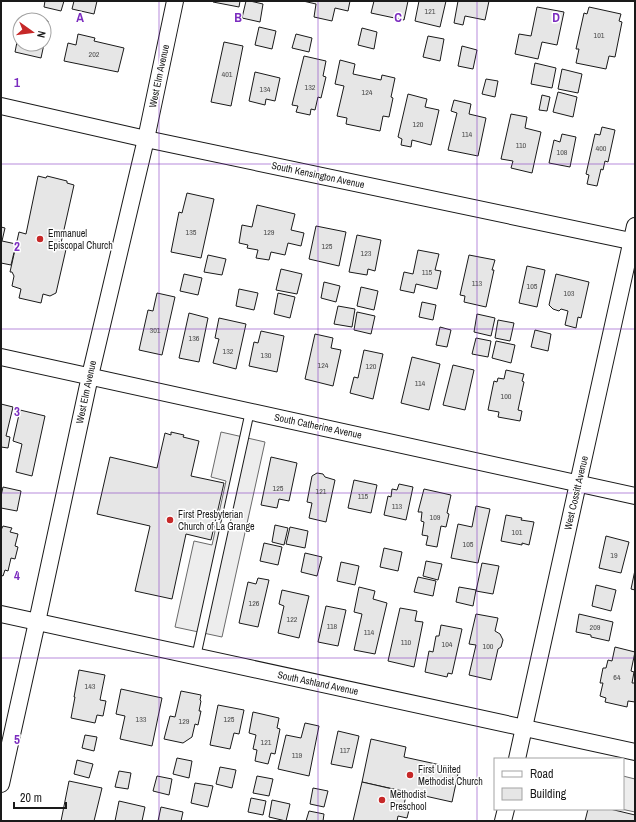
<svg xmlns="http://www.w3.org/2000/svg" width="636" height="822" font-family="'Archivo Narrow',sans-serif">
  <rect width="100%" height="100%" fill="#fff"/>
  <g fill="#ededed" stroke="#6a6a6a">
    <polygon points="221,432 265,442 222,637 175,627 194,541 212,545 226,481 211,477"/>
    <polygon points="623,776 635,779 635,812 621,809 623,809"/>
  </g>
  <g fill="#e6e6e6" stroke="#1a1a1a">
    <polygon points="45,1 64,1 61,11 44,7"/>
    <polygon points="74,1 97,1 94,14 72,9"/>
    <polygon points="214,1 240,1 239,7 213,2"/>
    <polygon points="246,1 250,1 263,4 260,22 242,18"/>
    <polygon points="303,1 350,1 348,11 335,8 332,21 314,17 316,4"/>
    <polygon points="374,1 408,1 404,20 371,13"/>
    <polygon points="419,1 446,1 440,27 415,21"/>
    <polygon points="458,1 489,1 485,20 465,16 463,25 454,23"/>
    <polygon points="537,7 564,12 557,45 542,42 538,59 515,54 519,34 531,36"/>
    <polygon points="589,7 621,14 619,21 622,22 615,57 609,56 606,69 576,63 579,49 576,49 584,13 587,14"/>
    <polygon points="22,16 42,20 21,20"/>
    <polygon points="44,20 48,21 44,43"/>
    <polygon points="20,27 20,44 44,44 41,58 15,52"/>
    <polygon points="259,27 276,31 272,49 255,45"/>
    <polygon points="362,28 377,32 374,49 358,45"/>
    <polygon points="78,34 95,38 94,41 124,48 118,72 64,61 68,43 76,45"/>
    <polygon points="296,34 312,38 309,52 292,48"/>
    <polygon points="428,36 444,39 440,61 423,57"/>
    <polygon points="224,42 243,46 231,106 211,102"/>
    <polygon points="462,46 477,50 473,69 458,66"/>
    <polygon points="304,56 326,61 323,76 326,77 321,98 318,97 315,110 311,109 310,115 296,112 298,106 292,105"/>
    <polygon points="340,60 355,64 353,74 381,80 382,75 395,78 391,97 393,98 389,117 383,116 380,131 346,124 347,118 337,116 344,86 335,84"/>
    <polygon points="535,63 556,68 552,88 531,84"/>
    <polygon points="562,69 582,74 578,93 558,89"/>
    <polygon points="255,72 280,78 275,101 266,99 265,105 249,101"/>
    <polygon points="486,79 498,81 495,97 482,94"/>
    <polygon points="558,92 577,97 573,117 553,112"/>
    <polygon points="408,94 427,99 425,107 439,110 431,145 412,140 411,147 401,145 402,139 398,137"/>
    <polygon points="542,95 550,97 547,111 539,110"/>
    <polygon points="454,100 471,104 469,114 486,118 478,156 448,150 457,113 451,111"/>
    <polygon points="511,114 527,117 525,128 541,132 532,173 511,168 513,161 501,159"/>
    <polygon points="602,127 615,130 608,162 605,161 603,170 601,169 597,186 587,184 589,175 586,174 595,134 600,135"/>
    <polygon points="562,134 576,137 570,167 549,163 554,140 560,142"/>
    <polygon points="38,176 46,178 47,176 67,181 67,183 74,185 61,243 67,245 56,293 50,296 43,294 41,303 19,298 21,289 12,286 14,276 12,272 10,272 19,232 26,234"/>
    <polygon points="187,193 214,199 201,258 171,252 179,212 182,213"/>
    <polygon points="257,205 295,214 291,230 304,233 301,246 288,243 285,255 271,252 269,260 256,258 258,250 247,248 248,245 239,243 242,225 252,227"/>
    <polygon points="316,226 346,232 339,266 309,259"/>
    <polygon points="1,227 5,228 2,241 16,244 11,265 1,263"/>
    <polygon points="357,235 381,240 375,271 368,269 367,275 349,272"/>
    <polygon points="418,250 439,254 435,270 441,271 437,289 416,284 414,293 400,290 404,272 413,274"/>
    <polygon points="208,255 226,259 222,275 204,272"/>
    <polygon points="469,255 495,260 492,270 494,270 486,307 464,302 465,296 460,295"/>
    <polygon points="527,266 545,270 537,307 519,303"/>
    <polygon points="281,269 302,274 297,294 276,290"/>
    <polygon points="184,274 202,278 198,295 180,291"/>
    <polygon points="556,274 589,282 581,318 578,317 576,328 565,325 568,311 561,309 559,311 553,309 549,305"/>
    <polygon points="324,282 340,286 336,302 321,298"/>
    <polygon points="361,287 378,291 374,310 357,306"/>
    <polygon points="239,289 258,293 254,310 236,306"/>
    <polygon points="157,293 175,297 162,355 139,350 148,310 153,311"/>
    <polygon points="278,293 295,297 290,318 274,314"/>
    <polygon points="422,302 436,305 433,320 419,317"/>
    <polygon points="338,306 355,309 352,327 334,324"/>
    <polygon points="357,312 375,316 371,334 354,330"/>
    <polygon points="189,313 208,318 199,362 179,358"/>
    <polygon points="477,314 495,318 491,336 474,332"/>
    <polygon points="219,318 246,324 236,369 213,363 219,339 215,338"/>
    <polygon points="498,320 514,323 510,341 495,338"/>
    <polygon points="440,327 451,330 447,347 436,345"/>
    <polygon points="535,330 551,334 548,351 531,347"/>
    <polygon points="261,331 284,336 277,372 249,366 254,342 258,343"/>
    <polygon points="315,334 333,338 331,348 341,350 333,386 305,379"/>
    <polygon points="476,338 491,341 488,357 472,354"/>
    <polygon points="496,341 515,345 511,363 492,358"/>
    <polygon points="364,350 383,354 373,399 350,393 354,377 358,378"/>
    <polygon points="412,357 440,364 429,410 401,403"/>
    <polygon points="453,365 474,370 465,410 443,405"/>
    <polygon points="506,370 524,374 522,381 524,382 518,410 522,411 520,421 498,417 499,412 488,410 494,381 497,382 498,378 504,379"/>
    <polygon points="1,404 13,407 6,436 10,437 8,448 1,447"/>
    <polygon points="20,410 45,416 32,476 16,472 22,444 13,441"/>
    <polygon points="171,432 184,435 183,437 199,441 191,476 224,483 211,540 186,534 172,599 135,591 150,526 97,514 110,457 157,468 165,433 171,435"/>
    <polygon points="271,457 297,463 289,501 279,499 277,508 261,505"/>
    <polygon points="317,473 323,474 325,477 335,480 326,522 309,518 312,503 307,502 312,476"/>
    <polygon points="354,480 377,485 371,513 348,508"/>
    <polygon points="399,484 413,487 406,520 384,515 388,496 391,497 392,489 397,490"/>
    <polygon points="3,487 21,491 17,511 1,508 1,496"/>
    <polygon points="424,489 451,495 447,513 449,514 446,527 441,526 437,547 426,545 428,536 422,535 424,522 421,521 422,512 418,512"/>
    <polygon points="476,506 490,509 478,563 451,558 458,524 472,527"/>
    <polygon points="506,515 522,518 521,520 534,522 529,545 522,543 522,545 501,541"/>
    <polygon points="275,525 288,528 284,545 272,542"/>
    <polygon points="3,526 12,528 10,532 18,534 15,546 18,547 15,559 11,558 8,571 5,570 3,576 1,575 1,530"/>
    <polygon points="290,527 308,531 305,548 286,544"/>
    <polygon points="606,536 629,542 621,573 599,568"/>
    <polygon points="264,543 282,547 278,565 260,561"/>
    <polygon points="384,548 402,552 398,571 380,567"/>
    <polygon points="305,553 322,557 317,576 301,572"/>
    <polygon points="426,561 442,564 438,580 423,576"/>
    <polygon points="341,562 359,566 355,585 337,581"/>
    <polygon points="482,563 499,566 493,594 476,591"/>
    <polygon points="635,570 635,590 631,589"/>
    <polygon points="418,577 436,581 433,596 414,592"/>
    <polygon points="258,578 269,580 258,627 239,623 248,582 256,584"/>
    <polygon points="596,585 616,590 611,611 592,606"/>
    <polygon points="359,587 375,591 373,599 387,603 375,654 354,650 362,614 354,612"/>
    <polygon points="459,587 476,590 473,606 456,602"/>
    <polygon points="282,590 309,596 299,638 278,633 284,606 279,604"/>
    <polygon points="326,606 346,610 338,646 318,642"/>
    <polygon points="400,608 417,611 415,621 423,622 414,667 388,661"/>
    <polygon points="476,614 498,618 495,631 500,634 503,640 501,647 498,649 491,680 469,675 476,645 469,644"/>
    <polygon points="579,614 613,622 609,641 591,637 591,635 576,632"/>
    <polygon points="441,625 462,629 452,674 448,673 447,677 425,672 429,651 433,652 436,636 439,636"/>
    <polygon points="615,647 635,652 631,671 634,672 632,683 635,683 635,702 628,701 627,707 605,702 606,698 600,696 603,683 600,683 603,668 606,668 608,660 612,661"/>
    <polygon points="79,670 105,675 100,700 106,701 103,716 97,715 95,723 71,718 75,697 74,697"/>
    <polygon points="121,689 162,698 152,746 120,739 125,716 116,714"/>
    <polygon points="181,691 201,695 200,700 201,701 199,711 201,711 198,725 195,724 192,737 183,743 164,739 170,716 175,717"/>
    <polygon points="218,705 244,710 239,734 234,733 230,749 210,745"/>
    <polygon points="253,712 279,718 277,728 280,729 275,754 271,753 268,764 255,761 257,750 253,749 256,735 249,733"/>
    <polygon points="305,723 319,726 309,776 278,769 286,735 301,738"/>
    <polygon points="338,731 359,736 352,768 331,764"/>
    <polygon points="85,735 97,737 94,751 82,748"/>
    <polygon points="371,739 406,747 404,757 459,769 452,802 362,782"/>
    <polygon points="177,758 192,761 189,778 173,774"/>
    <polygon points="77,760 93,764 89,778 74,774"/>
    <polygon points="220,767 236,770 232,788 216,784"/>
    <polygon points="119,771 131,773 128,789 115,787"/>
    <polygon points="157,776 172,779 169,795 153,791"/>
    <polygon points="257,776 273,779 269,796 253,793"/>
    <polygon points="69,781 102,788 94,821 61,821"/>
    <polygon points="362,782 397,790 396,793 406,795 404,805 410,806 407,818 398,816 397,821 353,821"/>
    <polygon points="195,783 213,786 208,807 191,803"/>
    <polygon points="313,788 328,791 324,807 310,804"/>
    <polygon points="251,798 266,801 263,815 248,812"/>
    <polygon points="272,800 290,804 286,821 269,817"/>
    <polygon points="119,801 145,807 142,821 115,821"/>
    <polygon points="161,807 183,812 181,821 158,821"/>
    <polygon points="588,809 610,809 635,815 635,821 585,821"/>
    <polygon points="309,811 324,814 323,821 306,821"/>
  </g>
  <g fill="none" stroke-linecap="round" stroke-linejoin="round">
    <defs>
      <polyline id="service" points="196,657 250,411"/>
      <g id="minor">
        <polyline points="1,106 146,139 635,242"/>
        <polyline points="1,357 635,496"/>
        <polyline points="1,614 635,752"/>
        <polyline points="517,759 635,226"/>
        <polyline points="1,784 37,622 90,376 146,139 175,1"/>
        <polyline points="503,821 506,809"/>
      </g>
    </defs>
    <use href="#service" stroke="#1a1a1a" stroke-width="10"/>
    <use href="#minor" stroke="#1a1a1a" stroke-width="18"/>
    <use href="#service" stroke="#fff" stroke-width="8"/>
    <use href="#minor" stroke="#fff" stroke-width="16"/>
  </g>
  <path fill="none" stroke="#7b2cbf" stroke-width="1" stroke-opacity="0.55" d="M159,1V821M318,1V821M477,1V821M1,164H635M1,329H635M1,493H635M1,658H635"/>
  <g fill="#c62828" stroke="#fff" stroke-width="1.5">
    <circle cx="40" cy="239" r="4"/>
    <circle cx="170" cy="520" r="4"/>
    <circle cx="410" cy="775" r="4"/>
    <circle cx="382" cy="800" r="4"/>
  </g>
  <g text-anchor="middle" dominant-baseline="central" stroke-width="3" stroke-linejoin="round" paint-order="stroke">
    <g font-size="8" fill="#4d4d4d">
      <text x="430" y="11">121</text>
      <text x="599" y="35">101</text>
      <text x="94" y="54">202</text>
      <text x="227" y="74">401</text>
      <text x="310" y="87">132</text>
      <text x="265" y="89">134</text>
      <text x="367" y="92">124</text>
      <text x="418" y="124">120</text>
      <text x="467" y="134">114</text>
      <text x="521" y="145">110</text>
      <text x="601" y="148">400</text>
      <text x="562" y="152">108</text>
      <text x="191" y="232">135</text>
      <text x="269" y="232">129</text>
      <text x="327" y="246">125</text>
      <text x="366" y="253">123</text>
      <text x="427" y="272">115</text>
      <text x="477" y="283">113</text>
      <text x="532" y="286">105</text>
      <text x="569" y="293">103</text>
      <text x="155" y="330">301</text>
      <text x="194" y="338">136</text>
      <text x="228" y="351">132</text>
      <text x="266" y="355">130</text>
      <text x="323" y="365">124</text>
      <text x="371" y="366">120</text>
      <text x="420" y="383">114</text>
      <text x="506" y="396">100</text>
      <text x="278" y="488">125</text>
      <text x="321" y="491">121</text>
      <text x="363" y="496">115</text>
      <text x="397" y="506">113</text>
      <text x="435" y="517">109</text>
      <text x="517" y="532">101</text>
      <text x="468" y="544">105</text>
      <text x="614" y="555">19</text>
      <text x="254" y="603">126</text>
      <text x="292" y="619">122</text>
      <text x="332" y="626">118</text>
      <text x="595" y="627">209</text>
      <text x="369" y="632">114</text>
      <text x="406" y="642">110</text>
      <text x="447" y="644">104</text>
      <text x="488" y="646">100</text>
      <text x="617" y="677">64</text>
      <text x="90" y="686">143</text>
      <text x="141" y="719">133</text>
      <text x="229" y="719">125</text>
      <text x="184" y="721">129</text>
      <text x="266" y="742">121</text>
      <text x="345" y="750">117</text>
      <text x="297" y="755">119</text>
    </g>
    <g font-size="10" fill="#1a1a1a" stroke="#fff">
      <text transform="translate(159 76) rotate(-78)">West Elm Avenue</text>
      <text transform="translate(318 175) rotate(12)">South Kensington Avenue</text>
      <text transform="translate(86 392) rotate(-78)">West Elm Avenue</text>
      <text transform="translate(318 426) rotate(12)">South Catherine Avenue</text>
      <text transform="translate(576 493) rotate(-77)">West Cossitt Avenue</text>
      <text transform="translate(318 683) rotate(12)">South Ashland Avenue</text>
    </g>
    <g font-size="10" fill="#1a1a1a" stroke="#fff" text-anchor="start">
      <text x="48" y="233">Emmanuel<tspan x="48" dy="12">Episcopal Church</tspan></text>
      <text x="178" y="514">First Presbyterian<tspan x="178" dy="12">Church of La Grange</tspan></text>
      <text x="418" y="769">First United<tspan x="418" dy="12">Methodist Church</tspan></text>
      <text x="390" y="794">Methodist<tspan x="390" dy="12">Preschool</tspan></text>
    </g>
  </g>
  <g font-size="13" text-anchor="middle" font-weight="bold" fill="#7b2cbf" stroke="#fff" stroke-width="3" stroke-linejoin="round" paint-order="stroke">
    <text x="80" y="22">A</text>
    <text x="238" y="22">B</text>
    <text x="398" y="22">C</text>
    <text x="556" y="22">D</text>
    <text x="17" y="87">1</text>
    <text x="17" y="251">2</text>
    <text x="17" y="416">3</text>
    <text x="17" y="580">4</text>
    <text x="17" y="744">5</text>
  </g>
  <rect width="636" height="822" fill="none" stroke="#1a1a1a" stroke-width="4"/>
  <rect x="494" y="758" width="130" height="52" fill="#ffffff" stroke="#a3a3a3"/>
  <rect x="502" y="771" width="20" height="6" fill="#ffffff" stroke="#a3a3a3"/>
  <text x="530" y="778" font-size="12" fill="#1a1a1a">Road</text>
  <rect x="502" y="788" width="20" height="12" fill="#e6e6e6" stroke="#a3a3a3"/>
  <text x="530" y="798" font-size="12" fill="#1a1a1a">Building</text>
  <g transform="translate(32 32) rotate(104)"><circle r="19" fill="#ffffff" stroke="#a3a3a3"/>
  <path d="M0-3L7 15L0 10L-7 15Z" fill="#c62828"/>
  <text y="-6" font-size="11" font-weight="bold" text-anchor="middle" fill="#1a1a1a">N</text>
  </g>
  <path d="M14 802v6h52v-6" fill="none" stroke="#1a1a1a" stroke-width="2"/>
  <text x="20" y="802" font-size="12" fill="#1a1a1a" stroke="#ffffff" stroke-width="3" paint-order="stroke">20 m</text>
</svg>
